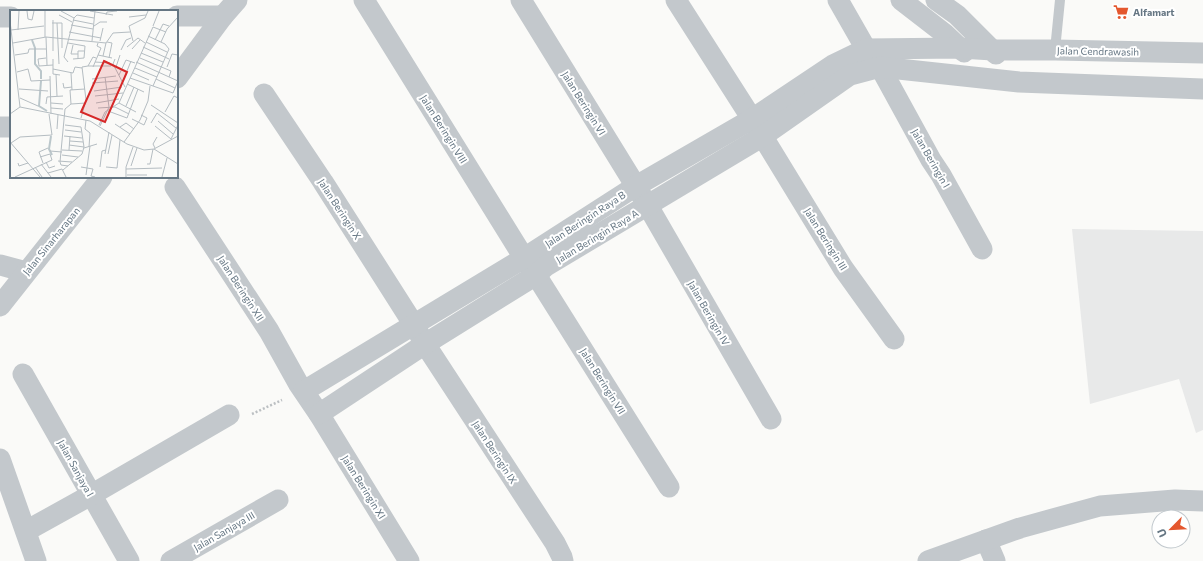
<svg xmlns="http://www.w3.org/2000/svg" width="1203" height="561" font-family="Commissioner,sans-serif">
  <rect width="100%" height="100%" fill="#fafaf8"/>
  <polygon fill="#e8e9e9" points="1072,229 1203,231 1203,430 1196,433 1179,379 1090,404"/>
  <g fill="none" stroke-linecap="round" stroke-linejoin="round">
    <polyline stroke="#bbbfc2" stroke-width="2.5" stroke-dasharray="2 2" stroke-linecap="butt" points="252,414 282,400"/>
    <polyline stroke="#c3c8cc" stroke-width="10" points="1055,50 1060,0"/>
    <g stroke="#c3c8cc" stroke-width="21">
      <polyline points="364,0 524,258 536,275 669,487"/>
      <polyline points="521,0 648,206 771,419"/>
      <polyline points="676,0 752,119 843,268 894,339"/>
      <polyline points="838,0 866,49 880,67 931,160 941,175 982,249"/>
      <polyline points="901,0 945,34 964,52"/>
      <polyline points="936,0 957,15 996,54"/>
      <polyline points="177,16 223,16"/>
      <polyline points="0,17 11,17"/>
      <polyline points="177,78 223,16 237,0"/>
      <polyline points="264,94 323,182 414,325 425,344 555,543 562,557 563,561"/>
      <polyline points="0,127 11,127"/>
      <polyline points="175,187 269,331 298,383 319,414 409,561"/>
      <polyline points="0,265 26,272"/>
      <polyline points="0,306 102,177"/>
      <polyline points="23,374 129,561"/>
      <polyline points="304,391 524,258 636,186 752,119 833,65 866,49 960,48 993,50 1055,50 1203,53"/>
      <polyline points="319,414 425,344 536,275 546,266 763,136 850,75 880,67 1019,82 1203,89"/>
      <polyline points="0,459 36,561"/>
      <polyline points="26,531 91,495 229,415"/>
      <polyline points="986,540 995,561"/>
      <polyline points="171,561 278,500"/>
      <polyline points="928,561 1020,528 1100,506 1175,500 1203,501"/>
    </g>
  </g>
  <defs>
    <symbol id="supermarket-bare" viewBox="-9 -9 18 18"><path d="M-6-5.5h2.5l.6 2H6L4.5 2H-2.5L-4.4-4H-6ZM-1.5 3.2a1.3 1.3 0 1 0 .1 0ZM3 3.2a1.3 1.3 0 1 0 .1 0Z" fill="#e4572e" stroke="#fff" stroke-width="2.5" paint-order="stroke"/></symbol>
  </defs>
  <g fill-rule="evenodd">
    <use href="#supermarket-bare" x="1110" y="1" width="22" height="22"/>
  </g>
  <g text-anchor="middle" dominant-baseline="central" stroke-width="4" stroke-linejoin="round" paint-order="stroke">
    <g font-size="10" font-weight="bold" fill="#657683" stroke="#fff" text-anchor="start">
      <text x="1133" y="12">Alfamart</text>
    </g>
    <g font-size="10" fill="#657683" stroke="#fff">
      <text transform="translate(1098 51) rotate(1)">Jalan Cendrawasih</text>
      <text transform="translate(584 103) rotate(58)">Jalan Beringin VI</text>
      <text transform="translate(444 129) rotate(58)">Jalan Beringin VIII</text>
      <text transform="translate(931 158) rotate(60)">Jalan Beringin I</text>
      <text transform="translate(340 209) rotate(57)">Jalan Beringin X</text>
      <text transform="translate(585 219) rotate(-33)">Jalan Beringin Raya B</text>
      <text transform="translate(597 236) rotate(-31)">Jalan Beringin Raya A</text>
      <text transform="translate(826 239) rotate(58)">Jalan Beringin III</text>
      <text transform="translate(51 241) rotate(-51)">Jalan Sinarharapan</text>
      <text transform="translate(241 288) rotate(57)">Jalan Beringin XII</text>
      <text transform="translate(709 313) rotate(60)">Jalan Beringin IV</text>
      <text transform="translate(603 381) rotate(58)">Jalan Beringin VII</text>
      <text transform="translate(495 452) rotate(57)">Jalan Beringin IX</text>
      <text transform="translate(76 468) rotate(61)">Jalan Sanjaya I</text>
      <text transform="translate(364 487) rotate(58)">Jalan Beringin XI</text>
      <text transform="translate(224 531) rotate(-30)">Jalan Sanjaya III</text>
    </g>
  </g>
  <g transform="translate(10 10)">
    <rect width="168" height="168" fill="#fafaf8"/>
    <path fill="none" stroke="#bbc7cb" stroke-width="2" d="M22,30L25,38V54L31,61V69M31,71L29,96L37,101M41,126L39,139L42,145"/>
    <path fill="none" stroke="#b5bdc2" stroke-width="1" d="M17,1L18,9L22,10L24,1M51,1L64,8M80,1L103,5M49,5L62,12M96,5L97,2L107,1M119,7L136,5M43,10V41M63,10L83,14M0,11L10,97M42,13H52V38M47,13L49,54M61,15L83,19M84,16L90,12H97M143,16L149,1M1,20L34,16M8,20L9,1M59,22L91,28M138,26L155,34L159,39M35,27V1M36,27L37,55M145,30L153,14L159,16M82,31L85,1M90,31L93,18M123,31L119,16L135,8L138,1M97,32L102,33L99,48M136,32L157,42M151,32L157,19L168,7M3,33L36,27L96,33M58,33L75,36L74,48L63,49M63,35L61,44H68M117,37L128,28L135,33M133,37L159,49M122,39L130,30M111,40L116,30L121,28M131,43L153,52M5,45L18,43L19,39H36M88,45L102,48M93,46L96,33L103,23L120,22M36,48L28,49L29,56L43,55M130,48L161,61L159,67M43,49V64L50,65M68,49V41H74M105,49L103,54L115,77M58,52L54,47L64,8L67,5L84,8M85,52L100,53M126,52L168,71M78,56H101M78,56L83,47L86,48M83,57L91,38L87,36L88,33M106,57L110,45M157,57L162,44L168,45M125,58L147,67M43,59L63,63L65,57L72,58M7,62L18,59L21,71L40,70M61,63L62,80M123,63L139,70M46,64L47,86M109,65L116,50L125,53M40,66L41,104M120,68L143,76L159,39M82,69L106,66M146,69L165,78M113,71L121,51M53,73L54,78L62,77M82,73L108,71M117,74L134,82M143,76L163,83L168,71M9,79L38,81M84,81L112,77M85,86L113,83M10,88L28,96M41,93L53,94M86,93L109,89M109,93L126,102M36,94L37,87L53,86M61,94L60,80L75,79M61,94L76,93M141,95L168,113M116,96L124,77M10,97L80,111L117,134L134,140L144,139L168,126M105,97L119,104M41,98L53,99M88,98L105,97M98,101L117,108L128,79M95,102L109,93L143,17L156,22M155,102L164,86L168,88M0,104L10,97M71,108L76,90L72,57L78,56M122,109L134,115L137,108L131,105M76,110L75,119L80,123L79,137M148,111L163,124M141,113L147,103L166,118M105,114L120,124M89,115L95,102M90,116L99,97L95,67M145,116L161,129M110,117L116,113L124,119M47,119L48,105M55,120L71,122M54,126L72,128M161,129L168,115M60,131L73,132M0,132L30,167M114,132L130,110L138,91L140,76M1,133L10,127L42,125L39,104M59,135L74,137M74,138L87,134M145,138L143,134L147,127M144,139L168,154M52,140L72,141M59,140L60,126M40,141L52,142M95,144L99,122M98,144L102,125M52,145L68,147M48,151L62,152M36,152L39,158L45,156M8,153L9,156L18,153M33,153L29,142L38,138M31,154L41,167M137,154H140L143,139M58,156L51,155L50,152L55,99L61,94M121,156L127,138M25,157L32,167M71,157L83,159L81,166L85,167M90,157L92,141L96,140M96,157L107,158L110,130M116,159L152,158M53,160L72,144L74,137L71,117L55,115M38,163L52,159L56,167M76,165L80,136M117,165H137M5,167L42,150L40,144L30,147M116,167V157L123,137M152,167L157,148"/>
    <path fill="#d62828" fill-opacity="0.15" stroke="#d62828" stroke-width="2" d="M94,51L117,62L95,112L71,102Z"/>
    <rect width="168" height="168" fill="none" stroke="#657683" stroke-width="2"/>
  </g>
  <g transform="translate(1171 529) rotate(246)"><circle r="19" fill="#ffffff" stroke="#c1c8cd"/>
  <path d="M0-3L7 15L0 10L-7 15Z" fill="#e4572e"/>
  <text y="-6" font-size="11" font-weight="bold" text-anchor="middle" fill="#657683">U</text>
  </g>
</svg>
